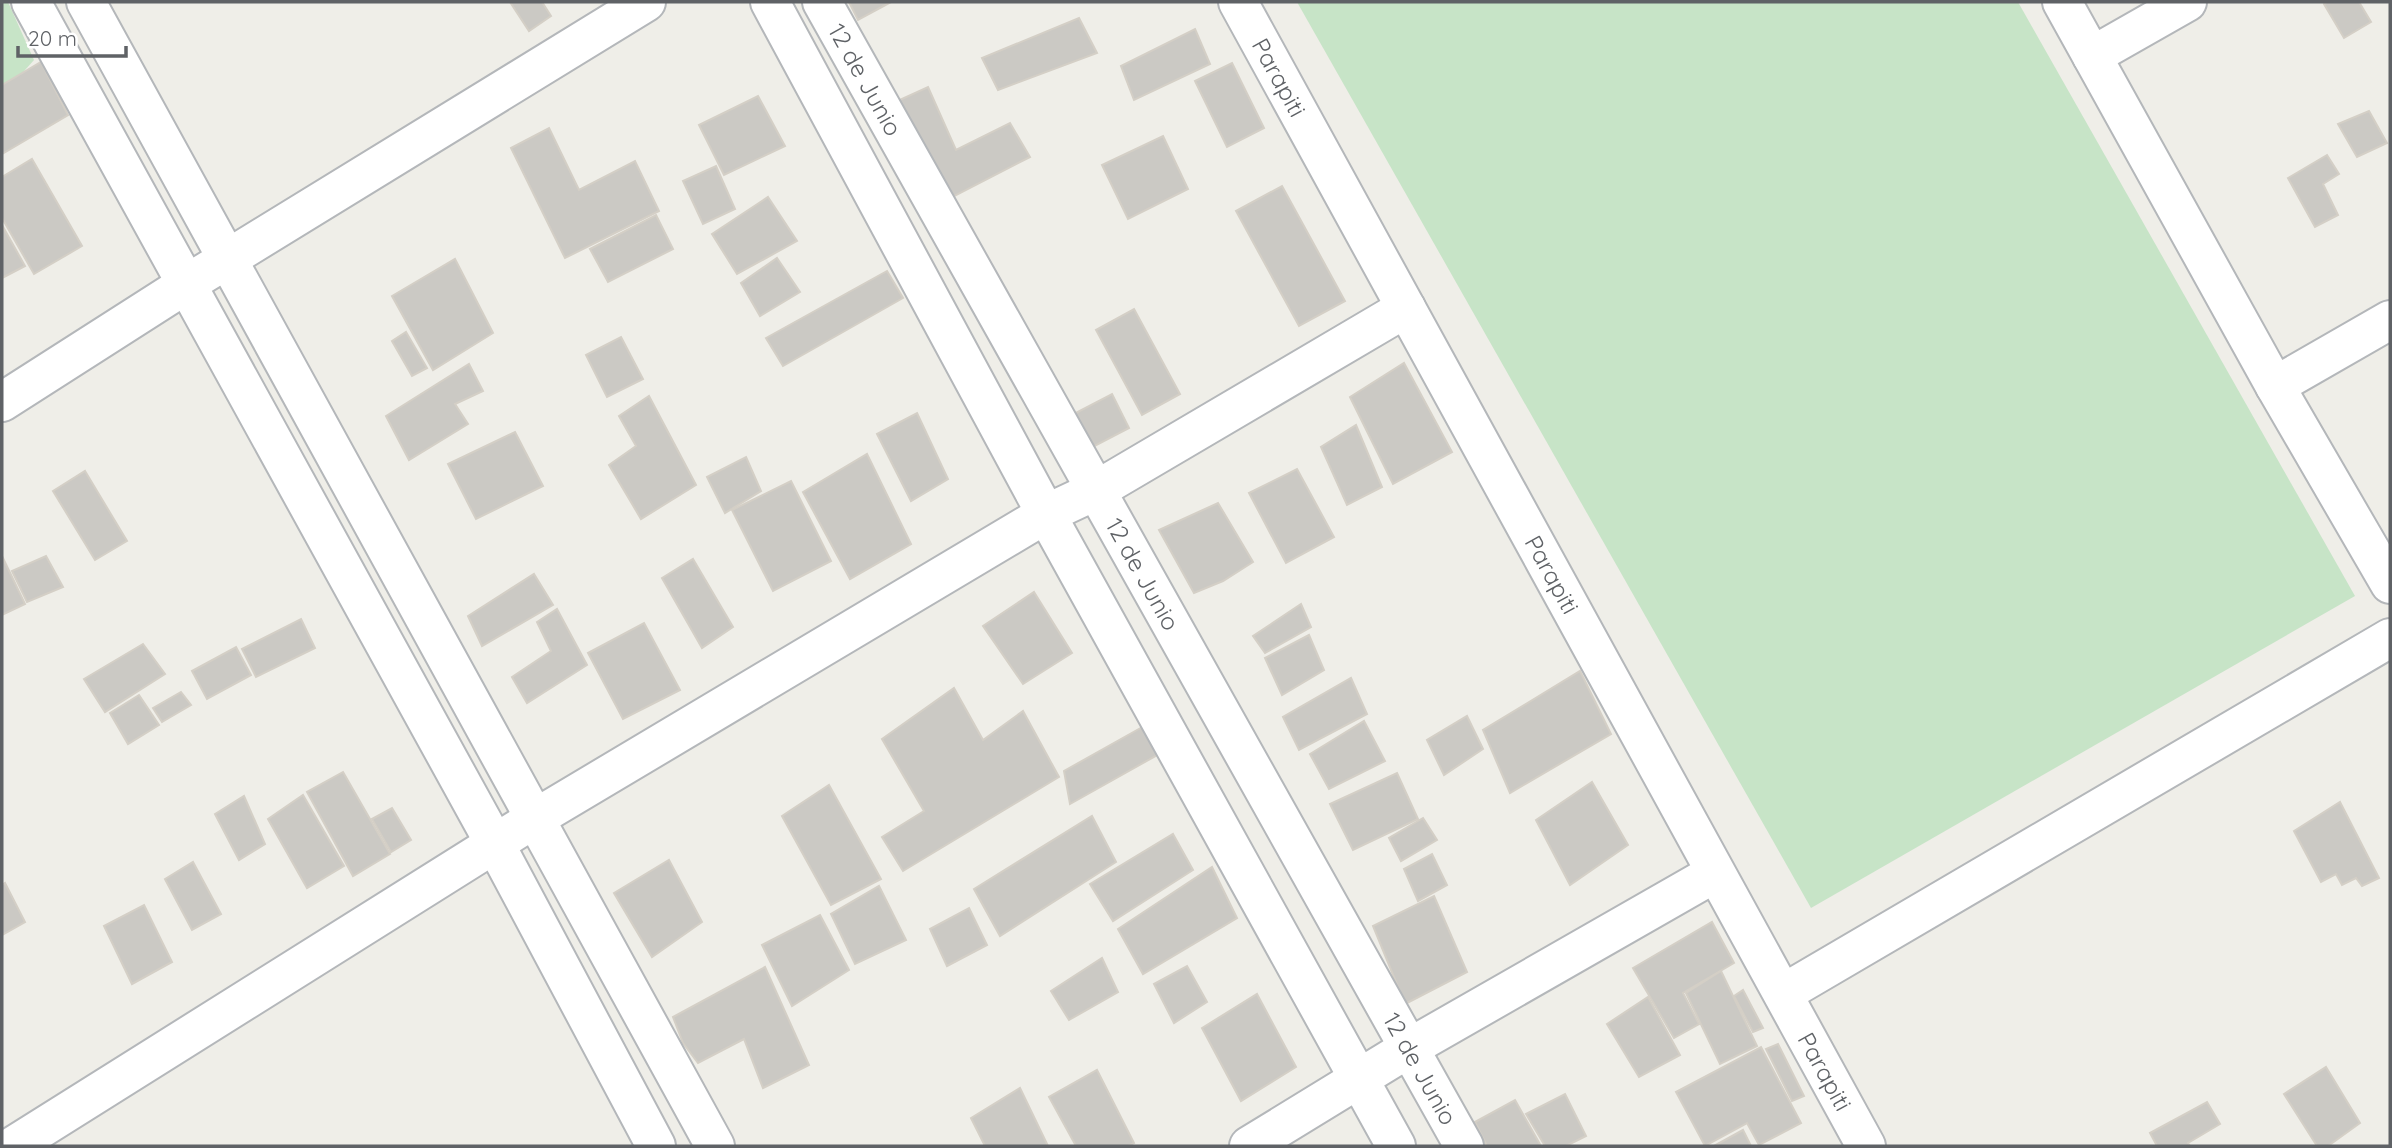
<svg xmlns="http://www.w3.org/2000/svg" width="2392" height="1148" font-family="Quicksand,sans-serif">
  <rect width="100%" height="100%" fill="#efeee8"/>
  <g fill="#c7e4c7">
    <polygon points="2,2 8,2 34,60 17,79 2,85"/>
    <polygon points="1297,2 2018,2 2355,596 1811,908"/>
  </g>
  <g fill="#cbc9c4" stroke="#d4cfc6" stroke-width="2">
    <polygon points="510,2 542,2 551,16 529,31"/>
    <polygon points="849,2 891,2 858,20"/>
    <polygon points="2327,2 2359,2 2371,22 2344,38 2324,4"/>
    <polygon points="1079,18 1097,53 998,90 982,58"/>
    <polygon points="1195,29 1210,64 1134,100 1121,66"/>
    <polygon points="41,62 68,115 2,154 2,85"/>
    <polygon points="1232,63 1264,128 1227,147 1195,81"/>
    <polygon points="928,87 956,150 1010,123 1030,157 939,204 893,103"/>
    <polygon points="758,96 785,146 724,175 699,125"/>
    <polygon points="2369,111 2387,143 2357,157 2338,124"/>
    <polygon points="549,128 579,190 635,161 659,211 565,258 511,148"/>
    <polygon points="1163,136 1188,189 1128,219 1102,165"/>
    <polygon points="2327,155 2339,174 2323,184 2338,215 2315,227 2288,178"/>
    <polygon points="32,159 82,246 34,274 2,218 2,177"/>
    <polygon points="716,166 735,209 703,224 683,181"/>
    <polygon points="1282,186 1345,301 1299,326 1236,211"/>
    <polygon points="768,197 797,241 737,274 712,234"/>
    <polygon points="656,215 673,249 608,282 590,249"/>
    <polygon points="2,225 25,266 2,278"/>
    <polygon points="777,258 800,292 760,316 741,283"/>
    <polygon points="455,259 493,333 433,370 392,296"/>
    <polygon points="887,271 903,298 783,366 766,338"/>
    <polygon points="1134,309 1180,394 1142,415 1096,330"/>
    <polygon points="406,332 427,368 412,376 392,341"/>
    <polygon points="621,337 643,379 607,397 586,355"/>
    <polygon points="1404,363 1452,452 1393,484 1350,397"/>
    <polygon points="469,364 483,391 455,404 468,424 409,460 386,416"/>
    <polygon points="1112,394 1129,428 1087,450 1070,416"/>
    <polygon points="649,396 696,485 641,519 609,465 636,446 619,416"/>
    <polygon points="917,413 948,479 911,501 877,434"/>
    <polygon points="1356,425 1382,487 1347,505 1321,447"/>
    <polygon points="515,432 543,486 476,519 448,464"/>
    <polygon points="867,454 911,544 850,579 803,492"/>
    <polygon points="746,457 761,491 725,513 707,477"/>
    <polygon points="1297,469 1334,537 1286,563 1249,493"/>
    <polygon points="85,471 127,541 95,560 53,491"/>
    <polygon points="791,481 831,561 773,591 732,510"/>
    <polygon points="1218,503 1253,562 1223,581 1194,593 1159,530"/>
    <polygon points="2,556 25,604 2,615"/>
    <polygon points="46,556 63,587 27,602 12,571"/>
    <polygon points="693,559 733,627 702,648 662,578"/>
    <polygon points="534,574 553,605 482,646 468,616"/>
    <polygon points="1034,592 1072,653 1023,684 983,626"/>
    <polygon points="1301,604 1311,627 1265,653 1253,636"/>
    <polygon points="557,609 587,665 527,703 512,677 551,651 537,622"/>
    <polygon points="301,619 315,648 256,677 242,649"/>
    <polygon points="644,623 680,690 623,719 588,653"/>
    <polygon points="1309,635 1324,670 1282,695 1265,658"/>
    <polygon points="143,644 165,674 105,712 84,679"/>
    <polygon points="236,647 251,675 207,699 192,671"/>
    <polygon points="1580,671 1611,734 1510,793 1483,730"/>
    <polygon points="1351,678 1367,714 1299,750 1283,717"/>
    <polygon points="954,688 983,740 1023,711 1059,777 903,871 882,837 924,811 882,739"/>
    <polygon points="181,692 191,705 162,722 153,708"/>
    <polygon points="139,695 159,725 128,744 110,713"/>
    <polygon points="1467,716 1483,749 1444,775 1427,740"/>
    <polygon points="1153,721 1168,749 1070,804 1064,771"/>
    <polygon points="1364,721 1385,761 1329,789 1310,754"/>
    <polygon points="343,772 390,854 353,876 307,792"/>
    <polygon points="1397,773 1418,819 1353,850 1330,804"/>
    <polygon points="1592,782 1628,845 1570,885 1536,820"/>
    <polygon points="829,785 881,879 831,905 782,816"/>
    <polygon points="303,795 344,866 307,888 268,819"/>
    <polygon points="244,796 265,844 239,860 215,814"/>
    <polygon points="2340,802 2379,878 2362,886 2356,878 2342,885 2336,874 2321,882 2294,831"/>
    <polygon points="392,808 411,840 391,852 372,819"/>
    <polygon points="1092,816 1116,862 1000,936 974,889"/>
    <polygon points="1423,818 1437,840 1401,861 1389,838"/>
    <polygon points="1173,834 1193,870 1113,921 1090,884"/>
    <polygon points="1432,854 1447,885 1418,901 1404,869"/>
    <polygon points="669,860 702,922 652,957 614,893"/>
    <polygon points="193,862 221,914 192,930 165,879"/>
    <polygon points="1212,867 1237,918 1143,974 1118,929"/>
    <polygon points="5,883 25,922 2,935 2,885"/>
    <polygon points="879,886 906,940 855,964 831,914"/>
    <polygon points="1434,896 1467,972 1405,1004 1373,926"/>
    <polygon points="144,905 172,962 132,984 104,926"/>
    <polygon points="969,908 987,945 947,966 930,929"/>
    <polygon points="820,915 849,970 792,1006 762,945"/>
    <polygon points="1712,922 1734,963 1683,993 1699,1024 1674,1038 1633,968"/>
    <polygon points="1102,958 1118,992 1069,1020 1051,991"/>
    <polygon points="1187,966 1207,1002 1174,1023 1154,984"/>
    <polygon points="765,967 809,1065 763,1088 744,1039 698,1063 683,1043 673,1017"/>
    <polygon points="1721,971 1757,1046 1720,1064 1686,993"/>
    <polygon points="1743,990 1763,1028 1753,1032 1734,996"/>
    <polygon points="1257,994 1296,1067 1241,1101 1202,1028"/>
    <polygon points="1648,997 1680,1055 1639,1077 1607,1024"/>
    <polygon points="1778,1044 1804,1096 1792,1101 1766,1049"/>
    <polygon points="1761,1047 1801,1123 1759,1145 1747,1123 1705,1146 1676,1092"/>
    <polygon points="2326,1067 2360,1123 2328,1146 2317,1146 2284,1094"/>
    <polygon points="1097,1070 1134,1143 1128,1146 1076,1146 1049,1097"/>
    <polygon points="1020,1088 1048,1146 985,1146 971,1118"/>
    <polygon points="1565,1094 1586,1136 1566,1146 1545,1146 1526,1114"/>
    <polygon points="1515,1100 1541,1146 1487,1146 1475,1122"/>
    <polygon points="2207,1102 2220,1124 2188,1143 2190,1146 2157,1146 2150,1133"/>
    <polygon points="1743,1130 1751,1146 1714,1146"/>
  </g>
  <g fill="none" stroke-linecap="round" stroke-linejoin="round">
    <defs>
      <g id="minor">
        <polyline points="31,2 495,844 656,1146"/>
        <polyline points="86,2 715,1146"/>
        <polyline points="770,2 1046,514 1396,1146"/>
        <path id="s1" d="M822,2L1464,1146"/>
        <path id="s2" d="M1238,2L1866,1146"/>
        <polyline points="2062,2 2275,386 2390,584"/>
        <polyline points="2092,56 2187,2"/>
        <polyline points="2275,386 2390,320"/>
        <polyline points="2,402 185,285 646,2"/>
        <polyline points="1784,993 2390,638"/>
        <polyline points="13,1146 534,819 1046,514 1095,491 1406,308"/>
        <polyline points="1249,1146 1409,1048 1715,873"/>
      </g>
    </defs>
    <use href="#minor" stroke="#b4b7ba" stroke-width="42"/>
    <use href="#minor" stroke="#fff" stroke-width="38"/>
  </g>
  <g text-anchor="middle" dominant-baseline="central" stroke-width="7" stroke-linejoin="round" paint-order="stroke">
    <g font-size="24" fill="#5f6266" stroke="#fff">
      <text stroke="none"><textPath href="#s2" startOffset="86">Parapiti</textPath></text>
      <text stroke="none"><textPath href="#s1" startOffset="89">12 de Junio</textPath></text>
      <text stroke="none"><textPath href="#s1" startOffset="656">12 de Junio</textPath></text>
      <text stroke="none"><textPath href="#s2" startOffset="653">Parapiti</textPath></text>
      <text stroke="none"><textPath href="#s1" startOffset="1223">12 de Junio</textPath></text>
      <text stroke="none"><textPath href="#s2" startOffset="1220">Parapiti</textPath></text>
    </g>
  </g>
  <rect width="2392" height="1148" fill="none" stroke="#5f6266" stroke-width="7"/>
  <path d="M18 46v10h108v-10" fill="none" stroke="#5f6266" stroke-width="3.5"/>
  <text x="28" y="46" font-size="21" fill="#5f6266" stroke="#ffffff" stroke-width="5" paint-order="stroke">20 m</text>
</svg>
